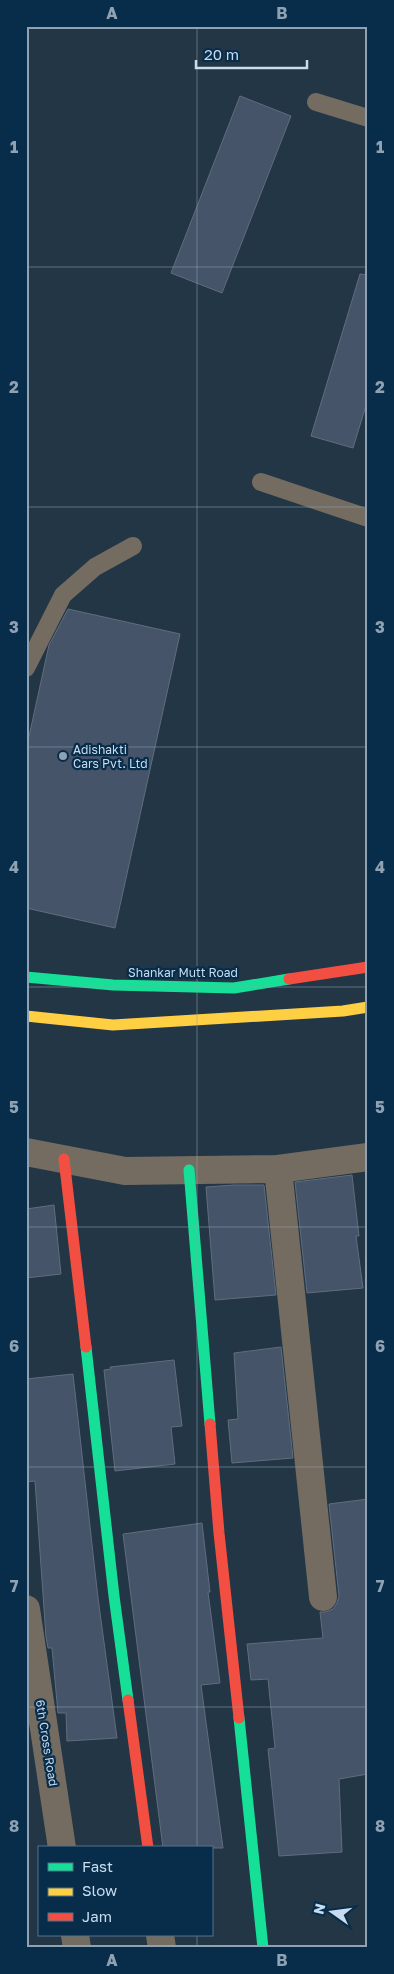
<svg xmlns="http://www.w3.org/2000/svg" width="394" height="1974" font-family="'Golos Text',sans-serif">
  <rect width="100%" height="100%" fill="#223646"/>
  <g fill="#465469" stroke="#606d7c">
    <polygon points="240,96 291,116 222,293 171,273"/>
    <polygon points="360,274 368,275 368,399 353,448 311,436"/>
    <polygon points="68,609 180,634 115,928 26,908 26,750 49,645"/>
    <polygon points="352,1175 359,1236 356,1236 363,1288 307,1293 295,1182"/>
    <polygon points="234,1185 264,1185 276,1295 215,1300 206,1187"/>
    <polygon points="54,1205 61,1274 26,1278 26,1209"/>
    <polygon points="281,1347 293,1458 232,1463 228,1420 238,1419 234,1353"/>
    <polygon points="174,1360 182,1426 171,1427 175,1464 115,1471 104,1370 111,1369 110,1367"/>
    <polygon points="73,1374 98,1598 117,1738 67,1741 66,1713 58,1713 52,1648 48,1648 46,1637 35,1481 26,1482 26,1379"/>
    <polygon points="368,1499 368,1774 339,1779 342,1852 279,1856 268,1749 275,1748 268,1679 251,1680 247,1644 323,1638 320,1612 325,1612 333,1609 337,1603 339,1596 329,1504"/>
    <polygon points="202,1523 210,1592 208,1592 220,1683 201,1685 223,1848 163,1848 123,1534"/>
  </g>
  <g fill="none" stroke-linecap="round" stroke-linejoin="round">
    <g stroke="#756c61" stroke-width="18">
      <polyline points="316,102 368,118"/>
      <polyline points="261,482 368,518"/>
      <polyline points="26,668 63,595 95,567 133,546"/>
    </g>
    <g stroke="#756c61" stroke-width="28">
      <polyline points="26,1152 125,1171 278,1169 368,1157"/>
      <polyline points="278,1169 323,1597"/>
      <polyline points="26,1609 62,1848"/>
      <polyline points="75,1935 77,1948"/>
      <polyline points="160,1935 162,1948"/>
    </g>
    <g stroke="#16e098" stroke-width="11">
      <polyline points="26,977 113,985 234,988 289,979"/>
      <polyline points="189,1170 210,1424"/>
      <polyline points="86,1347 114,1596 128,1700"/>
      <polyline points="239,1718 263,1948"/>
    </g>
    <polyline stroke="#ffcf43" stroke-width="11" points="26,1016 113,1025 343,1011 368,1007"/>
    <g stroke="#f24e42" stroke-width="11">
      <polyline points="289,979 368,967"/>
      <polyline points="64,1159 86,1347"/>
      <polyline points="210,1424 219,1533 239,1718"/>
      <polyline points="128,1700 148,1848"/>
    </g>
  </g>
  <path fill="none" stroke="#8fa2b4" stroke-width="1" stroke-opacity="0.55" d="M197,26V1848M26,267H368M26,507H368M26,747H368M26,987H368M26,1227H368M26,1467H368M26,1707H368M197,1935V1948"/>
  <circle fill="#8fa2b4" stroke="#072d4a" stroke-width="2" cx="63" cy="756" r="5"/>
  <g text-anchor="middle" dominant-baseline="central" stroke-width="4.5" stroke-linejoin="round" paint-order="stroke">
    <g font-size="12" fill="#c9dcef" stroke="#072d4a" text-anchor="start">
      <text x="73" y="749">Adishakti<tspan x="73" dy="14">Cars Pvt. Ltd</tspan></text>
    </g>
    <g font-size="12" fill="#c9dcef" stroke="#072d4a">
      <text x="183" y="972">Shankar Mutt Road</text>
      <text transform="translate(47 1743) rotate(81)">6th Cross Road</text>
    </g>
  </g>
  <rect width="394" height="1974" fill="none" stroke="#072d4a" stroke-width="55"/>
  <rect x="38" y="1846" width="175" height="90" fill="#072d4a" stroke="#55738c"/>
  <rect x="48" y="1863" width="25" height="8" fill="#16e098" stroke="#55738c"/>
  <text x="82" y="1872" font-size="15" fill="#c9dcef">Fast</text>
  <rect x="48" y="1888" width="25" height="8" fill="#ffcf43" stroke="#55738c"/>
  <text x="82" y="1896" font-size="15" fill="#c9dcef">Slow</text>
  <rect x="48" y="1913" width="25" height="8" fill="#f24e42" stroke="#55738c"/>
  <text x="82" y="1922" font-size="15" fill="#c9dcef">Jam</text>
  <g transform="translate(332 1912) rotate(284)" stroke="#072d4a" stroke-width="4" paint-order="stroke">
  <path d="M0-4L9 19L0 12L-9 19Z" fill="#c9dcef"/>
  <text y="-8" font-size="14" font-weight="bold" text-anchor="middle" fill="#c9dcef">N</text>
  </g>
  <path d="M196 60v8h111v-8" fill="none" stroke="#c9dcef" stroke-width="2.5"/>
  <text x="204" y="60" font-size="15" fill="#c9dcef" stroke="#072d4a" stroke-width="4" paint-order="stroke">20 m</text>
  <rect x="28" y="28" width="338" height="1918" fill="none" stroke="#8fa2b4" stroke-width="2"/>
  <g font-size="16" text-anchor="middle" font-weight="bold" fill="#8fa2b4">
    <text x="112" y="19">A</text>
    <text x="282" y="19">B</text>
    <text x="14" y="153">1</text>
    <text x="380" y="153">1</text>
    <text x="14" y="393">2</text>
    <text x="380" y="393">2</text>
    <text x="14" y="633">3</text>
    <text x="380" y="633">3</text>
    <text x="14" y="873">4</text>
    <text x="380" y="873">4</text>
    <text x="14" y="1113">5</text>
    <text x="380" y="1113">5</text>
    <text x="14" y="1352">6</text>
    <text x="380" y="1352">6</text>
    <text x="14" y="1592">7</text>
    <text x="380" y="1592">7</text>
    <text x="14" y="1832">8</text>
    <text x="380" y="1832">8</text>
    <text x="112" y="1966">A</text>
    <text x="282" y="1966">B</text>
  </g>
</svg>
